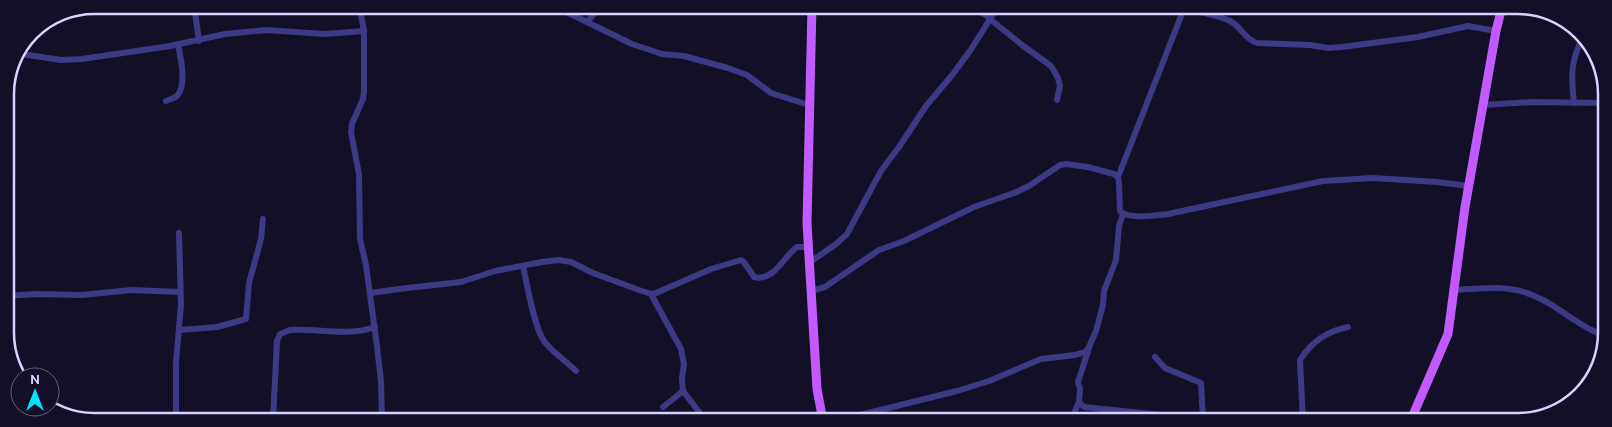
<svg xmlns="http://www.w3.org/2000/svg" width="1612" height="427" font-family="Overpass,sans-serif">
  <rect width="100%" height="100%" fill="#130f26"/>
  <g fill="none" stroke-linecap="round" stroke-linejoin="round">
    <g stroke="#3d3a85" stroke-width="6">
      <polyline points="194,5 199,41"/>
      <polyline points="359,5 364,31 364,91 363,99 352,124 351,132 359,174 360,239 366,265 377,346 381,381 382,421"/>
      <polyline points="554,6 632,44 662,54 684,56 728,68 747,75 771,93 809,105"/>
      <polyline points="972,6 990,18"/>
      <path d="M1184,8C1197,12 1218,15 1230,21C1242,27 1243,38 1257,43L1310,45L1328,48L1342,47L1418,37L1468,26L1496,31"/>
      <polyline points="990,19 1022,45 1051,66 1058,78 1060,86 1057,100"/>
      <polyline points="588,21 601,6"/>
      <polyline points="21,54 61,60 82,59 170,46 225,34 266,30 325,34 364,31"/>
      <path d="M166,101C169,100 174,98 177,96C187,85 181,58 178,45"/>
      <path d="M1574,103C1571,77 1570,60 1584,36"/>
      <polyline points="1483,105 1532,102 1605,103"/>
      <polyline points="1118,177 1185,6"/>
      <polyline points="809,263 836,244 847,234 881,171 899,147 926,106 953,74 972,48 998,6"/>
      <path d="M523,266C527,284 534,327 544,341C552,352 566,361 576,371"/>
      <path d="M1454,290C1477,289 1502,285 1524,292C1554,301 1576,326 1605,336"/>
      <path d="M811,291L825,287L879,250L904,241L974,207L1014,193L1029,186L1060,165L1066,164L1088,167L1114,174L1118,177L1119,182L1120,211C1128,220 1156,215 1168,214L1323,181L1373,178L1437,182L1469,186"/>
      <path d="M370,293L407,288L461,282L495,271L542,262L559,260L571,262L593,273L639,290L651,294L656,293L711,269L741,260L744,262L754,277C774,282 783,257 797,247H808"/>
      <polyline points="651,294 681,349 684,364 682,378 683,391 706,421"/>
      <polyline points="6,296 35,294 82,295 131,290 180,292"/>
      <polyline points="180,330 217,327 246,319 249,283 261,239 263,219"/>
      <polyline points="1089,348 1078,382 1080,389 1079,402 1084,407 1229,422"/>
      <polyline points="1155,357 1165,368 1201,383 1203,418"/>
      <polyline points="663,407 683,391"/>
      <polyline points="176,420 176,362 181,305 179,233"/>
      <path d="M273,420L277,341L280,334L290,330C318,328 347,337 375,327"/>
      <polyline points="824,421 860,415 957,391 989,381 1041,359 1075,355 1085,352 1089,347 1096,331 1103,305 1104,291 1116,260 1119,226 1123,214"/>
      <polyline points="1074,421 1075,411 1079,402"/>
      <path d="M1303,422L1300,360C1312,341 1327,331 1348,327"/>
      <path d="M1350,422C1375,418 1405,415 1430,422"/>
    </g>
    <g stroke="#c25bff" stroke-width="9">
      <polyline points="812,6 807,223 817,389 823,421"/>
      <polyline points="1410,422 1448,334 1465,207 1496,31 1502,7"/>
    </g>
  </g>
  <path d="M0 0H1612V427H0ZM94 14H1518A80 80 0 0 1 1598 94V333A80 80 0 0 1 1518 413H94A80 80 0 0 1 14 333V94A80 80 0 0 1 94 14Z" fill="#130f26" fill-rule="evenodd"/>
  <path fill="none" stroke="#d9d4ff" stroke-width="2.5" d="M94 14H1518A80 80 0 0 1 1598 94V333A80 80 0 0 1 1518 413H94A80 80 0 0 1 14 333V94A80 80 0 0 1 94 14Z"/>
  <g transform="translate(35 392)"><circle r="24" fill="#130f26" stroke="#625e7d"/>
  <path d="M0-4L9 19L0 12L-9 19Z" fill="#00e5ff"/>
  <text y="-8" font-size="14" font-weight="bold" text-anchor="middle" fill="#d9d4ff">N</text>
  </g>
</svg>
